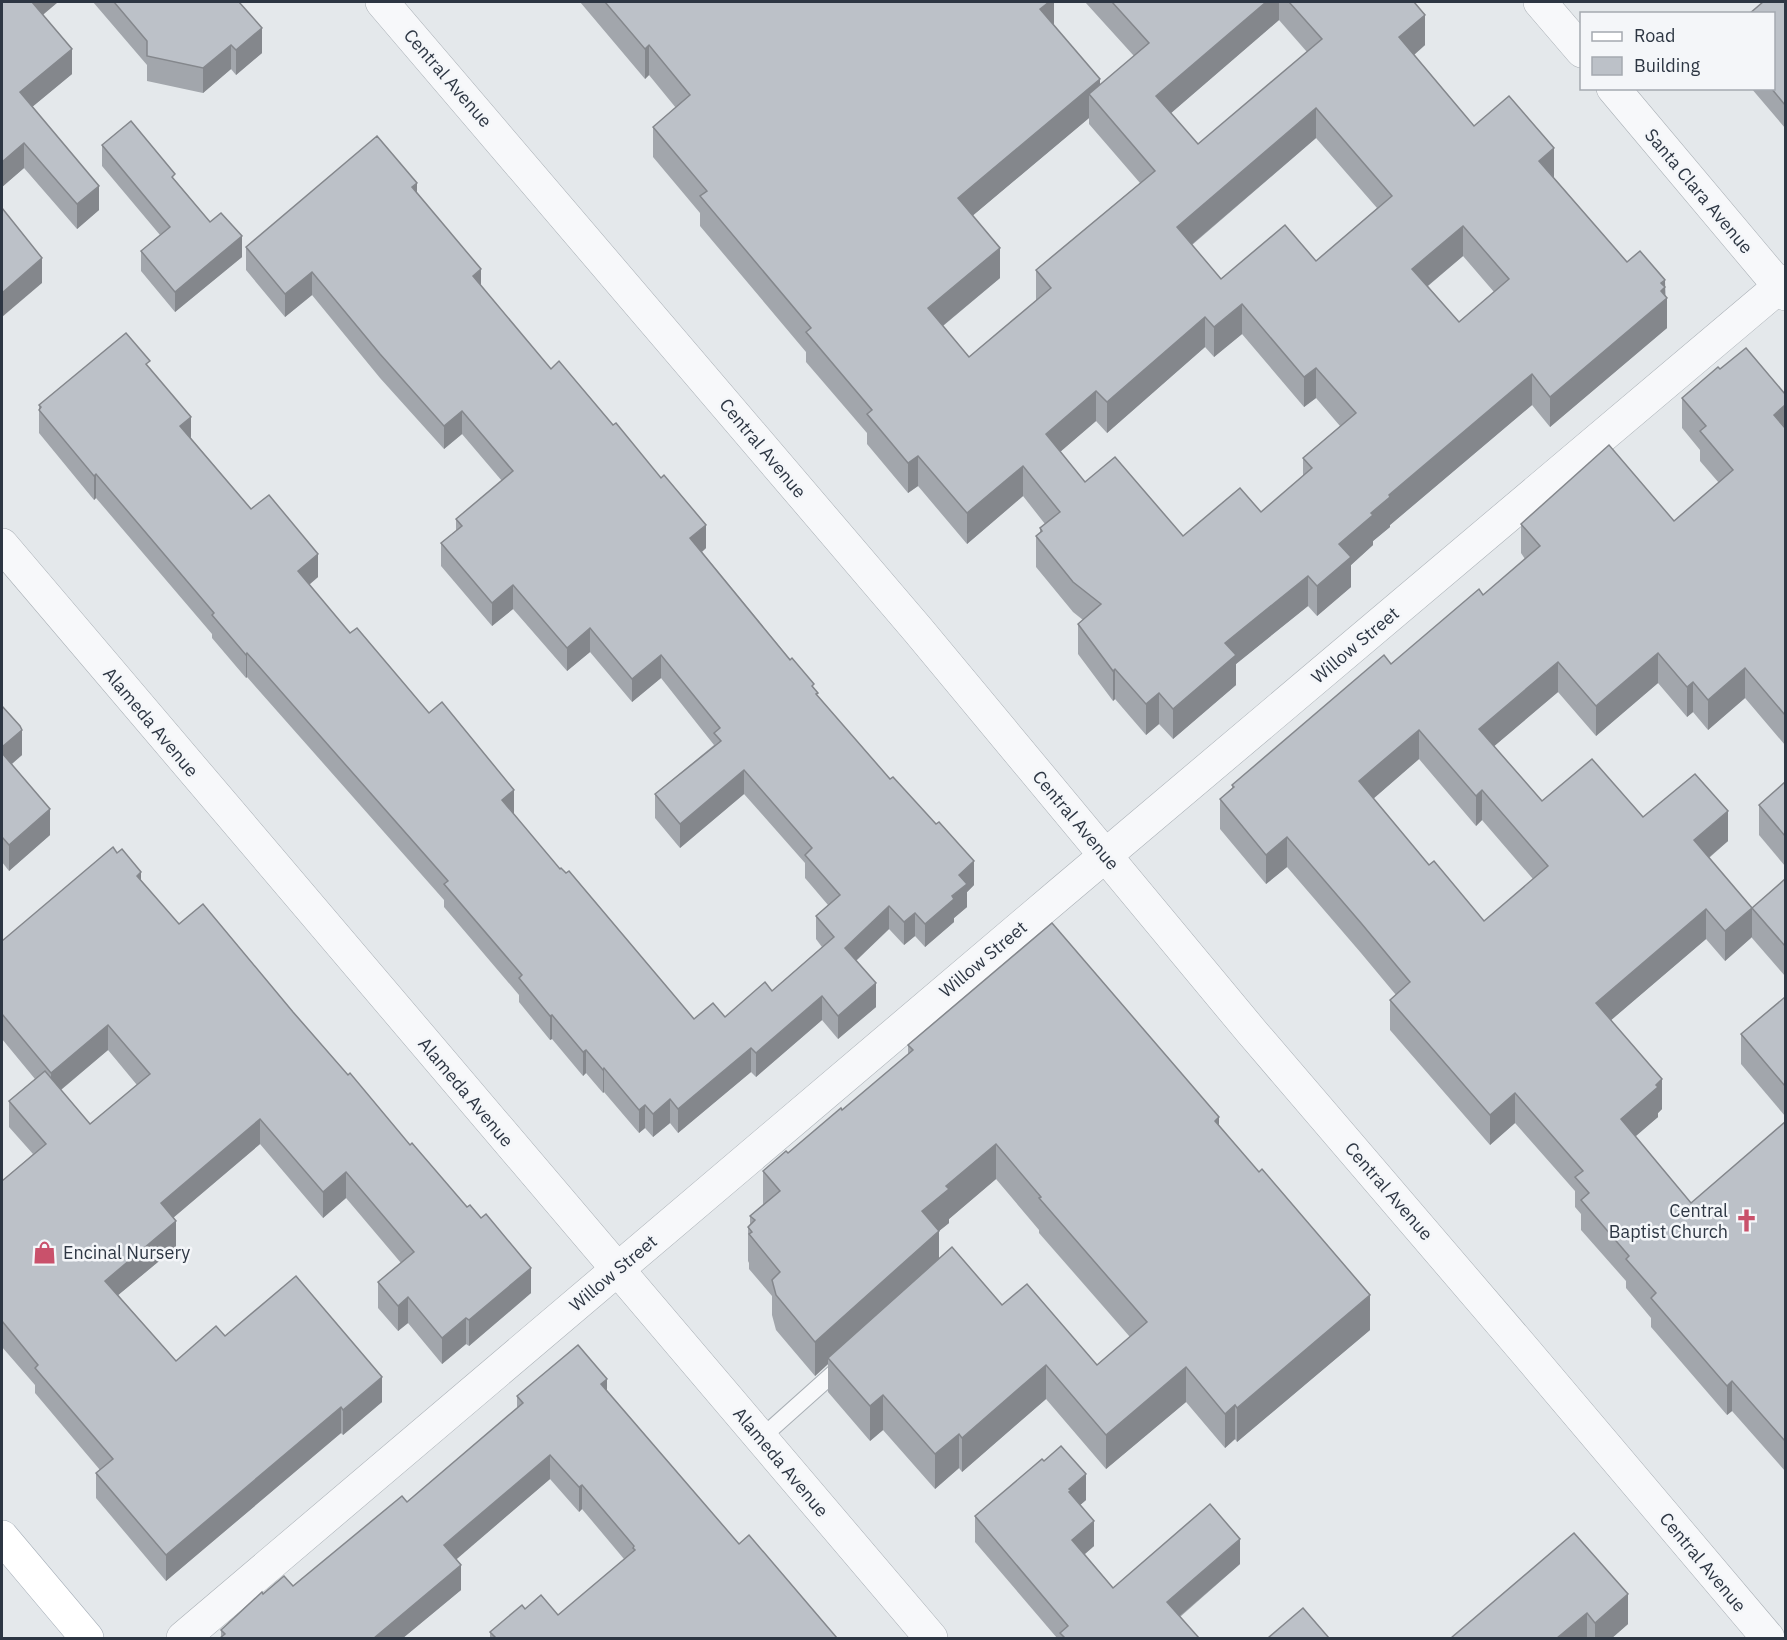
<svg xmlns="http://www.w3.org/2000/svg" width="1787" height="1640" font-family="'IBM Plex Sans',sans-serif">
  <rect width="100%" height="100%" fill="#e4e8eb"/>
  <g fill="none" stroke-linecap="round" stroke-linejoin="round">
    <defs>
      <polyline id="service" points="761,1438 845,1363"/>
      <g id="minor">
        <polyline points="2,545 931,1638"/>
        <polyline points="183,1638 1061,893 1786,281"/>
      </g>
      <g id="tertiary">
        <polyline points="382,2 918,630 1251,1031 1526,1352 1768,1638"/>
        <polyline points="1540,2 1582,51"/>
        <polyline points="1613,88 1786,294"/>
      </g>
      <polyline id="primary" points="2,1537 87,1638"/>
    </defs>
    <use href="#service" stroke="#a9afb5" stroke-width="18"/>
    <use href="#minor" stroke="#a9afb5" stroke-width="34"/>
    <use href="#tertiary" stroke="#a9afb5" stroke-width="34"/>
    <use href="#primary" stroke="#a4adb7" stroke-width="34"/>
    <use href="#service" stroke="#f7f8fa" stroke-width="16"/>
    <use href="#minor" stroke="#f7f8fa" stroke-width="33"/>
    <use href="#tertiary" stroke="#f7f8fa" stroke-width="33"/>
    <use href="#primary" stroke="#fff" stroke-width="33"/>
  </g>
  <g fill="#a2a6ac" fill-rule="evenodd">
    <polygon points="2,2 58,2 43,14 72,74 32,107 99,210 77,229 24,168 2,187"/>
    <polygon points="93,2 239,2 262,53 236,75 231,69 203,93 147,81 147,65"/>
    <path d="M580,2H1054V25L1100,85L1134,56L1085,2H1414L1425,45L1414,55L1474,126L1554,178L1627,262L1665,280L1667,328L1550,427L1532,405L1390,525V527L1373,541V545L1351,565V587L1317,616L1308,606L1236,664V685L1173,739L1159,724L1146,735L1115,699L1113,701L1078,654V624L1083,620L1073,612L1036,567V536L1040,533V528L1045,524L1023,496L967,544L918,486L908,493L867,444V433L806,362V352L700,226V213L653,157V127L676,108L649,75L645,79ZM1279,20L1307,52L1198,144L1171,113ZM1089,118V124L1140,183L1036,270V301L969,357L943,326L1000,278L972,216ZM1316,138L1377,208L1316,261L1221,279L1192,245ZM1463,256L1494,292L1459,322L1428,286ZM1242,334L1304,407L1316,398L1340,426L1303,458V476L1261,512L1183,536L1085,482L1060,452L1096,421L1107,433L1205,347L1214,357Z"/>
    <polygon points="1760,2 1785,2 1785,128 1751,88 1773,88 1762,3"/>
    <polygon points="102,145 175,180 210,222 242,257 175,312 141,271 141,251 160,235 102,166"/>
    <polygon points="417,193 481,287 551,369 706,548 702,552 814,688 818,696 974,885 967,892 967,907 954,918 954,922 925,947 915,936 904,945 889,929 856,961 876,1007 838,1039 822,1020 756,1077 751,1072 678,1133 670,1123 653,1137 645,1128 639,1133 604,1092 603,1093 586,1073 583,1076 552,1039 550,1040 519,1002 519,995 444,907 444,900 247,677 246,678 212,638 212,634 96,498 94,500 39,433 39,405 150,368 191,438 251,509 318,577 309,585 350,633 513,814 560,869 694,1019 725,1017 772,991 822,947 816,939 816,916 828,905 805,878 805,863 744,794 680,848 655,818 655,794 714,745 661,678 632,702 590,652 567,671 513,609 492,626 441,566 441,543 456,531 456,519 502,481 462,434 444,449 380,378 312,295 285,317 246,270 246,247"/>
    <path d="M1720,369L1785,394V745L1745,698L1708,730L1693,712L1687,717L1658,683L1596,736L1558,692L1494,746L1542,801L1643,817L1728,841L1709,858L1752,937L1725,961L1706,939L1611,1020L1662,1109L1658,1113V1117L1635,1136L1691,1203L1785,1122V1471L1732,1411L1727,1415L1651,1327V1318L1626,1288V1281L1581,1230V1214L1575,1207V1191L1515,1123L1490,1145L1390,1030V1000L1396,995L1361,953L1287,867L1266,884L1220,829V799L1232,788V785L1483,595L1525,559L1521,553V524L1674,521L1719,483L1700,461V450L1682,428V398ZM1419,759L1476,826L1482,820L1533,879L1484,921L1429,865L1373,799Z"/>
    <polygon points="2,706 22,755 12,764 50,835 9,871 2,862"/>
    <polygon points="1785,782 1785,866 1759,835 1759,805"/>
    <polygon points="1785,879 1785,976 1752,938 1752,908"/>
    <path d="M141,880L179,924L293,1012L531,1293L469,1346L466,1344L442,1364L408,1323L398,1331L378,1308V1282L401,1263L346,1198L323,1218L260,1144L173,1218L176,1247L118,1295L176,1361L225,1336L382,1402L343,1435L341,1433L166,1581L96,1498V1473L100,1470L35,1393V1385L2,1347V1181L33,1154L9,1127V1101L35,1079L2,1039V941ZM108,1050L137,1085L90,1124L61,1090Z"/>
    <polygon points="1785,997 1785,1116 1741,1064 1741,1034"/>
    <path d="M908,1045L1219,1125L1370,1330L1237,1442L1235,1439L1225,1448L1186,1402L1106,1469L1046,1399L962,1472L959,1468L935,1489L883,1430L870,1441L828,1392V1364L815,1376L776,1330L772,1315V1296L749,1269V1263L748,1261V1227L750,1224V1216L763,1205V1171L788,1153L842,1110L908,1054ZM996,1179L1039,1230V1233L1130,1337L1097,1365L1002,1305L939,1259V1231L949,1223V1219Z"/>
    <polygon points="607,1391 739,1544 837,1638 490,1638 490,1632 525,1609 558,1615 624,1559 582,1509 579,1512 550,1479 456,1559 461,1590 403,1638 220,1638 221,1637 221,1630 263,1594 293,1586 407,1502 517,1408 517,1396"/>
    <polygon points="1086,1500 1080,1505 1094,1546 1085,1554 1113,1588 1240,1564 1180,1617 1199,1638 1057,1638 975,1542 975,1516"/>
    <polygon points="1574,1533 1628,1624 1612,1638 1451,1638"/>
  </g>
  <g fill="#84878c">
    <polygon points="31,2 58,2 31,25"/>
    <polygon points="1049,2 1054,2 1054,27 1040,9"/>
    <polygon points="1266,2 1279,2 1279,20 1156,126 1156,96"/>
    <polygon points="1425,15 1425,45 1399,68 1399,37"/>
    <polygon points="262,28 262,53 236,75 236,50"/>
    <polygon points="231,45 231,69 203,93 203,68"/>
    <polygon points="649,45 649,75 645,79 645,49"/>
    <polygon points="72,49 72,74 20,117 20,92"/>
    <polygon points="1100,79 1100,107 1089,94 1089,118 958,228 958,198"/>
    <polygon points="1316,108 1316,138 1177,257 1177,227"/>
    <polygon points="24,143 24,168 2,187 2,162"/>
    <polygon points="1554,148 1554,178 1539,161"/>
    <polygon points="417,183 417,207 412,187"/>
    <polygon points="99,186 99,210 77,229 77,204"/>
    <polygon points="1463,226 1463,256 1412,299 1412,269"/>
    <polygon points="242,236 242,257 175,312 175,292"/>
    <polygon points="1000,248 1000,278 928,338 928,308"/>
    <polygon points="42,258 42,283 2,317 2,293"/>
    <polygon points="481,269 481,293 473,276"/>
    <polygon points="312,272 312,295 285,317 285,294"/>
    <polygon points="1665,280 1665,299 1667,298 1667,328 1550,427 1550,397"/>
    <polygon points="1242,304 1242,334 1214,357 1214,327"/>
    <polygon points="1205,317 1205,347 1107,433 1107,402"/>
    <polygon points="1316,368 1316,398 1304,407 1304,377"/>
    <polygon points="1532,374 1532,405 1390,525 1390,527 1373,541 1373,545 1351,565 1351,587 1317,616 1317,586 1339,544 1389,495"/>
    <polygon points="1096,391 1096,421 1046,464 1046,434"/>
    <polygon points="1785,405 1785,435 1774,415"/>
    <polygon points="462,411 462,434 444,449 444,426"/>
    <polygon points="191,417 191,441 180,426"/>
    <polygon points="918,456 918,486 908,493 908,463"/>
    <polygon points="1023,466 1023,496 967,544 967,513"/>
    <polygon points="96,474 96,498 94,500 94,476"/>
    <polygon points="706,525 706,548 690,562 690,538"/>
    <polygon points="318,554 318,577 298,594 298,571"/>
    <polygon points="1308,576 1308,606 1236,664 1236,685 1173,739 1173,709 1225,643"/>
    <polygon points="513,585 513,609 492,626 492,603"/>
    <polygon points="590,628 590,652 567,671 567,648"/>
    <polygon points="247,653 247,677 246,678 246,655"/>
    <polygon points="1658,653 1658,683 1596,736 1596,706"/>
    <polygon points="661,655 661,678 632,702 632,679"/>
    <polygon points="1558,662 1558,692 1479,759 1479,729"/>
    <polygon points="1745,668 1745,698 1708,730 1708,700"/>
    <polygon points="1115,669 1115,699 1113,701 1113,671"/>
    <polygon points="1693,682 1693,712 1687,717 1687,687"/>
    <polygon points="1159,693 1159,724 1146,735 1146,704"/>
    <polygon points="22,730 22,755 2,772 2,747"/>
    <polygon points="1419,730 1419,759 1359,811 1359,781"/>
    <polygon points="744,770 744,794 680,848 680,824"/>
    <polygon points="514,790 514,814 502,800"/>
    <polygon points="1482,790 1482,820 1476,826 1476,796"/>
    <polygon points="50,809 50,835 9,871 9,845"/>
    <polygon points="1728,811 1728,841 1694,870 1694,840"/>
    <polygon points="1287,837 1287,867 1266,884 1266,855"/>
    <polygon points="974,861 974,885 967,892 967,907 954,918 954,922 925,947 925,924 952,896 959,875"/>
    <polygon points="141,872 141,898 137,876"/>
    <polygon points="889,906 889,929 845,971 845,948"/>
    <polygon points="1752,908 1752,937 1725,961 1725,931"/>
    <polygon points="1706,909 1706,939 1596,1033 1596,1003"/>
    <polygon points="915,913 915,936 904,945 904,922"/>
    <polygon points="876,983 876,1007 838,1039 838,1016"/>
    <polygon points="822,996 822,1020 756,1077 756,1053"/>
    <polygon points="552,1015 552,1039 550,1040 550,1016"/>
    <polygon points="108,1025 108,1050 51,1098 51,1073"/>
    <polygon points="751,1048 751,1072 678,1133 678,1109"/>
    <polygon points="586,1050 586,1073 583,1076 583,1052"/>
    <polygon points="604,1068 604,1092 603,1093 603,1070"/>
    <polygon points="1662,1079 1662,1109 1658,1113 1658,1117 1621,1149 1621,1119"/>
    <polygon points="1515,1093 1515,1123 1490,1145 1490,1115"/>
    <polygon points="670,1099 670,1123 653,1137 653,1114"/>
    <polygon points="645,1105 645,1128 639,1133 639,1110"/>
    <polygon points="1219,1117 1219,1152 1215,1121"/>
    <polygon points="260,1119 260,1144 161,1228 161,1203"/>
    <polygon points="996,1144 996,1179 949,1219 949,1223 939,1231 939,1266 828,1358 828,1364 815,1376 815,1342 922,1211 946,1186"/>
    <polygon points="346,1172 346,1198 323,1218 323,1192"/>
    <polygon points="176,1221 176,1247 105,1306 105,1281"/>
    <polygon points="531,1268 531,1293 469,1346 469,1320"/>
    <polygon points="1370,1295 1370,1330 1237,1442 1237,1408"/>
    <polygon points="408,1297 408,1323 398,1331 398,1306"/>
    <polygon points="466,1318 466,1344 442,1364 442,1338"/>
    <polygon points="1046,1365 1046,1399 962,1472 962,1438"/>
    <polygon points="1186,1367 1186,1402 1106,1469 1106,1435"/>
    <polygon points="382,1377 382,1402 343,1435 343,1410"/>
    <polygon points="607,1379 607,1404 601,1384"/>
    <polygon points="1732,1381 1732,1411 1727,1415 1727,1386"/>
    <polygon points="883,1395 883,1430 870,1441 870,1406"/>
    <polygon points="1235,1405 1235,1439 1225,1448 1225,1414"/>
    <polygon points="341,1407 341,1433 166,1581 166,1555"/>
    <polygon points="959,1434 959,1468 935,1489 935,1454"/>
    <polygon points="550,1455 550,1479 444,1570 444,1545"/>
    <polygon points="1086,1474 1086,1500 1071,1513 1069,1518 1069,1489"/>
    <polygon points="582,1485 582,1509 579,1512 579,1487"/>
    <polygon points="1094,1521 1094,1546 1072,1565 1072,1540"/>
    <polygon points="1240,1539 1240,1564 1167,1627 1167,1602"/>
    <polygon points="461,1565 461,1590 403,1638 374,1638"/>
    <polygon points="1628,1594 1628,1624 1612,1638 1595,1638 1595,1623"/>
    <polygon points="1587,1613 1587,1638 1557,1638"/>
  </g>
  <g fill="#bcc1c8" stroke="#84878c" stroke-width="1.5" fill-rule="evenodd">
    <polygon points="2,2 32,2 72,49 20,92 99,186 77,204 24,143 2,162"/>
    <polygon points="114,2 239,2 262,28 236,50 231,45 203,68 147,56 147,41"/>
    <path d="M605,2H1049L1040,9L1100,79L958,198L1000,248L928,308L969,357L1051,288L1036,270L1155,171L1089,94L1149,43L1112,2H1266L1156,96L1198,144L1322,39L1289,2H1414L1425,15L1399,37L1474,126L1509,96L1554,148L1539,161L1627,262L1640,251L1665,280L1661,283L1665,287L1661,291L1667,298L1550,397L1532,374L1389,495L1390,497L1371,513L1373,515L1339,544L1351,557L1317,586L1308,576L1225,643L1236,655L1173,709L1159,693L1146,704L1115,669L1113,671L1078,624L1101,604L1073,582L1036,536L1042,531L1040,528L1060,512L1023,466L967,513L918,456L908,463L867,414L872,410L806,332L811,328L700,196L707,191L653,127L690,95L649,45L645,49ZM1316,108L1392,196L1316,261L1285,225L1221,279L1177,227ZM1463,226L1509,279L1459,322L1412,269ZM1242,304L1304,377L1316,368L1356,413L1303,458L1312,468L1261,512L1240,488L1183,536L1115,457L1085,482L1046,434L1096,391L1107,402L1205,317L1214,327Z"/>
    <polygon points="1763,2 1785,2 1785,105 1771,88 1773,88 1773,14 1749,14"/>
    <polygon points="131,121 175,174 172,177 210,222 221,213 242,236 175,292 141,251 170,227 102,145"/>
    <polygon points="377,136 417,183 412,187 481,269 473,276 551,369 559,361 613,425 616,423 661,478 664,475 706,525 690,538 790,660 792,658 814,684 812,686 818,693 816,694 890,779 893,777 936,824 939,822 974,861 959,875 967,884 952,896 954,899 925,924 915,913 904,922 889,906 845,948 876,983 838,1016 822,996 756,1053 751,1048 678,1109 670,1099 653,1114 645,1105 639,1110 604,1068 603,1070 586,1050 583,1052 552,1015 550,1016 519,978 522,975 444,884 448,881 247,653 246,655 212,615 214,613 96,474 94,476 39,410 41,407 39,405 126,333 150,361 146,364 191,417 180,426 251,509 269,495 318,554 298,571 350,633 357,628 429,713 442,702 514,790 502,800 560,869 561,868 566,873 569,871 694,1019 713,1003 725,1017 765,982 772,991 834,937 816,916 840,895 805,855 812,848 744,770 680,824 655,794 721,741 714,733 720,728 661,655 632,679 590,628 567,648 513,585 492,603 441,543 462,526 456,519 513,471 462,411 444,426 380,354 312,272 285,294 246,247"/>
    <polygon points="2,208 42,258 2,293"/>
    <path d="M1746,348L1785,394V405L1774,415L1785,428V715L1745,668L1708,700L1693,682L1687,687L1658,653L1596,706L1558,662L1479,729L1542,801L1592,759L1643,817L1695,774L1728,811L1694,840L1752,908L1725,931L1706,909L1596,1003L1662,1079L1656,1085L1658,1087L1621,1119L1691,1203L1785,1122V1441L1732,1381L1727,1386L1651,1298L1656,1293L1626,1259L1629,1256L1581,1200L1589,1193L1575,1177L1583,1171L1515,1093L1490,1115L1390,1000L1410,982L1361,923L1287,837L1266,855L1220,799L1234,787L1232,785L1384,655L1391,664L1479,589L1483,595L1540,546L1521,524L1609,445L1674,521L1733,470L1700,431L1706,426L1682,398L1718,367L1720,369ZM1419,730L1476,796L1482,790L1548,866L1484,921L1434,861L1429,865L1359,781Z"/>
    <polygon points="2,706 20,726 22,730 2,747"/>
    <polygon points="2,753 50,809 9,845 2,837"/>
    <polygon points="1785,782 1785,836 1759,805"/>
    <polygon points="113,847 117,853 122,849 141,872 137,876 179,924 203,904 293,1012 348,1075 350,1073 410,1145 412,1143 467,1207 470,1205 481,1218 486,1214 531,1268 469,1320 466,1318 442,1338 408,1297 398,1306 378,1282 414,1252 346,1172 323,1192 260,1119 161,1203 176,1221 105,1281 176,1361 216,1326 225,1336 296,1276 382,1377 343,1410 341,1407 166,1555 96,1473 113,1459 35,1368 38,1365 2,1321 2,1181 46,1144 9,1101 45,1071 90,1124 150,1074 108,1025 51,1073 2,1014 2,941"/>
    <polygon points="1785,879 1785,946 1752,908"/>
    <polygon points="1052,923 1219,1117 1215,1121 1259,1172 1262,1169 1370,1295 1237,1408 1235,1405 1225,1414 1186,1367 1106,1435 1046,1365 962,1438 959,1434 935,1454 883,1395 870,1406 828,1358 952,1247 1002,1305 1027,1284 1097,1365 1147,1322 1039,1198 1041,1197 996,1144 946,1186 949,1189 922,1211 939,1231 815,1342 776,1295 772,1280 780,1272 749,1234 752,1232 748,1227 755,1220 750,1216 780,1191 763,1171 786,1151 788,1153 841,1108 842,1110 913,1050 908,1045"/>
    <polygon points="1785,997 1785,1086 1741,1034"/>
    <polygon points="578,1345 607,1379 601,1384 739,1544 749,1535 837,1638 496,1638 490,1632 522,1605 525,1609 541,1595 558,1615 635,1550 633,1548 634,1546 582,1485 579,1487 550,1455 444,1545 461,1565 374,1638 220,1638 225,1634 221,1630 262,1592 263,1594 284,1576 293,1586 402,1496 407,1502 523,1403 517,1396"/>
    <polygon points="1061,1446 1086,1474 1069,1489 1071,1491 1069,1492 1094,1521 1072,1540 1113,1588 1210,1504 1240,1539 1167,1602 1199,1638 1065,1638 1060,1633 1068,1626 975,1516 1042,1459 1044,1461"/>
    <polygon points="1574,1533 1628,1594 1595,1623 1587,1613 1557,1638 1451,1638"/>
    <polygon points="1303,1608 1329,1638 1268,1638"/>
  </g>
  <defs>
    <symbol id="church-bare" viewBox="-9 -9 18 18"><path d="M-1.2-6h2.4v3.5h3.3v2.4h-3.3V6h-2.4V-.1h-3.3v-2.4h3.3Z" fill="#c9516b" stroke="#f4f6f9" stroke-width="2.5" paint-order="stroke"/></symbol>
    <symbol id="shop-bare" viewBox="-9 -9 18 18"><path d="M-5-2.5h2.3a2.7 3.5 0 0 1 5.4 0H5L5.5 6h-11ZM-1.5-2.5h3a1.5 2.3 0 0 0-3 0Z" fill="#c9516b" stroke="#f4f6f9" stroke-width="2.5" paint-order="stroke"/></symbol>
  </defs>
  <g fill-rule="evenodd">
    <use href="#church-bare" x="1730" y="1204" width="33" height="33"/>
    <use href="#shop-bare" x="28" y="1236" width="33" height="33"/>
  </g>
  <g text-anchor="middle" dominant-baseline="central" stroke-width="5" stroke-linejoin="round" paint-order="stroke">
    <g font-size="18" fill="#2d3643" stroke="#f4f6f9">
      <text transform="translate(448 78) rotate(49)">Central Avenue</text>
      <text transform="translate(1699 191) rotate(50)">Santa Clara Avenue</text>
      <text transform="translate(763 448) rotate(50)">Central Avenue</text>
      <text transform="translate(1355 645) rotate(-40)">Willow Street</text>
      <text transform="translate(151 722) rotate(50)">Alameda Avenue</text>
      <text transform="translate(1076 820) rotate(50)">Central Avenue</text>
      <text transform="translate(983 959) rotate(-40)">Willow Street</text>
      <text transform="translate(466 1092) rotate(50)">Alameda Avenue</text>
      <text transform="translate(1389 1191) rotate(49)">Central Avenue</text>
      <text transform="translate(613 1273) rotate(-40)">Willow Street</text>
      <text transform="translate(781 1462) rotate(50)">Alameda Avenue</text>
      <text transform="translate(1703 1562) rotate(50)">Central Avenue</text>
    </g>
    <g font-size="18" fill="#2d3643" stroke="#f4f6f9" text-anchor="end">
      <text x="1728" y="1210">Central<tspan x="1728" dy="21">Baptist Church</tspan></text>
      <text x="63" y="1252" text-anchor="start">Encinal Nursery</text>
    </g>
  </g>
  <rect width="1787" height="1640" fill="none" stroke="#2d3643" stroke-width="6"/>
  <rect x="1580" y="12" width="195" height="78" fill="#f4f6f9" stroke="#a4a9b0" stroke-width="1.5"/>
  <rect x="1592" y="32" width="30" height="9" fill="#ffffff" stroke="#a4a9b0" stroke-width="1.5"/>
  <text x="1634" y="42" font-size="18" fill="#2d3643">Road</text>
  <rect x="1592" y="57" width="30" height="18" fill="#bcc1c8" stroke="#a4a9b0" stroke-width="1.5"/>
  <text x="1634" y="72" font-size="18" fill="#2d3643">Building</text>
</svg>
